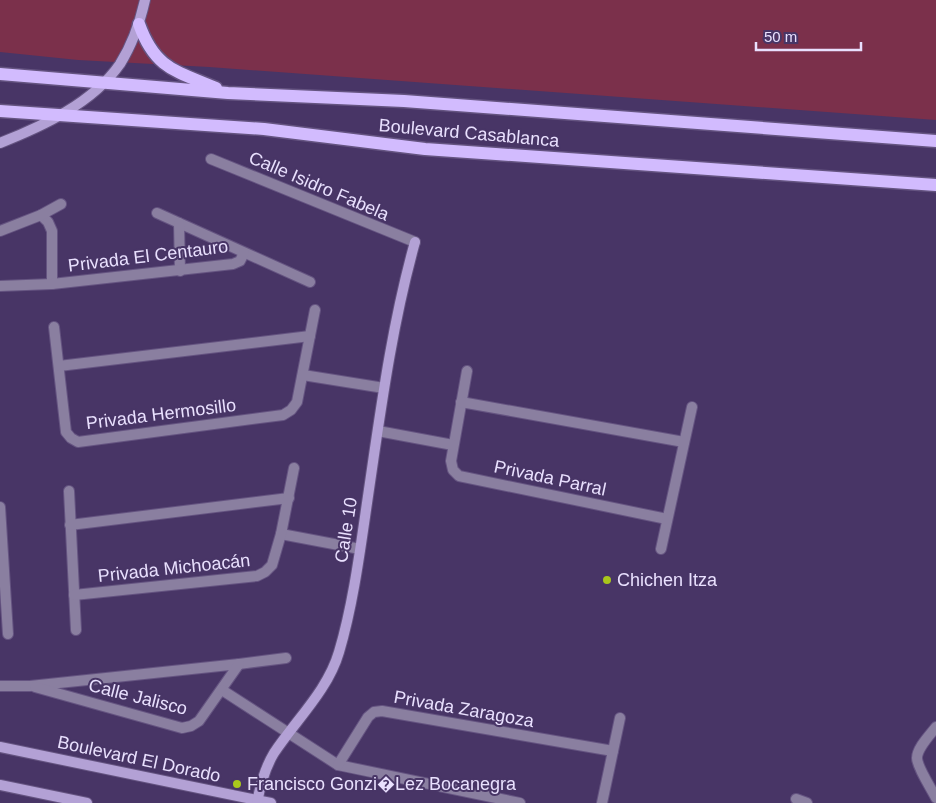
<svg xmlns="http://www.w3.org/2000/svg" width="936" height="803" font-family="Arial,sans-serif">
  <rect width="100%" height="100%" fill="#483566"/>
  <polygon fill="#7b304b" points="0,0 936,0 936,120 209,67 78,60 0,52"/>
  <g fill="none" stroke-linecap="round" stroke-linejoin="round">
    <defs>
      <g id="street">
        <polyline points="211,159 415,242"/>
        <polyline points="157,213 310,282"/>
        <polyline points="41,215 48,222 52,231 52,284"/>
        <polyline points="179,223 180,271"/>
        <polyline points="0,231 41,215 61,204"/>
        <polyline points="0,286 52,284 233,264 240,261 244,253"/>
        <polyline points="54,327 66,432 71,438 78,442 283,415 291,410 297,402 315,310"/>
        <polyline points="59,366 310,336"/>
        <polyline points="467,371 451,461 453,470 459,476 667,519"/>
        <polyline points="303,375 384,388"/>
        <polyline points="461,402 684,442"/>
        <polyline points="378,431 453,445"/>
        <polyline points="69,491 76,630"/>
        <polyline points="0,507 8,634"/>
        <polyline points="70,525 289,498"/>
        <polyline points="281,534 360,549"/>
        <polyline points="661,549 692,407"/>
        <polyline points="74,595 257,576 265,572 272,565 281,534 294,468"/>
        <polyline points="0,686 30,686 239,664 286,658"/>
        <polyline points="35,687 182,728 191,726 199,721 239,664"/>
        <polyline points="222,690 338,765 520,803"/>
        <path d="M936,727C930,735 917,748 917,758C917,767 931,788 936,798"/>
        <polyline points="338,765 368,717 374,712 382,711 613,751"/>
        <polyline points="796,799 807,803"/>
        <polyline points="602,803 620,718"/>
      </g>
      <g id="secondary">
        <path d="M0,143C43,126 93,103 120,64C132,45 140,22 145,0"/>
        <polyline points="0,747 271,803"/>
        <polyline points="0,785 87,803"/>
        <path d="M257,803C260,786 265,768 274,753C296,720 328,690 339,652C353,605 360,551 367,503C380,415 391,328 415,242"/>
      </g>
      <g id="primary">
        <path d="M139,24C155,69 176,71 216,88"/>
        <polyline points="0,74 228,93 404,101 936,141"/>
        <polyline points="0,111 264,129 425,149 936,185"/>
      </g>
    </defs>
    <use href="#street" stroke="#655481" stroke-width="12"/>
    <use href="#secondary" stroke="#655481" stroke-width="12"/>
    <use href="#primary" stroke="#655481" stroke-width="15"/>
    <use href="#street" stroke="#8a7fa0" stroke-width="10"/>
    <use href="#secondary" stroke="#b3a1d5" stroke-width="10"/>
    <use href="#primary" stroke="#d2bbfe" stroke-width="12"/>
  </g>
  <g fill="#a9c71b" stroke="#483566" stroke-width="2">
    <circle cx="607" cy="580" r="5"/>
    <circle cx="237" cy="784" r="5"/>
  </g>
  <g text-anchor="middle" dominant-baseline="central" stroke-width="4" stroke-linejoin="round" paint-order="stroke">
    <g font-size="18" fill="#e9e0fe" stroke="#483566">
      <text transform="translate(469 133) rotate(5)">Boulevard Casablanca</text>
      <text transform="translate(319 186) rotate(23)">Calle Isidro Fabela</text>
      <text transform="translate(148 256) rotate(-7)">Privada El Centauro</text>
      <text transform="translate(161 414) rotate(-7)">Privada Hermosillo</text>
      <text transform="translate(550 478) rotate(12)">Privada Parral</text>
      <text transform="translate(346 530) rotate(-81)">Calle 10</text>
      <text transform="translate(174 568) rotate(-6)">Privada Michoacán</text>
      <text transform="translate(138 697) rotate(14)">Calle Jalisco</text>
      <text transform="translate(464 709) rotate(10)">Privada Zaragoza</text>
      <text transform="translate(139 759) rotate(12)">Boulevard El Dorado</text>
    </g>
    <g font-size="18" fill="#e9e0fe" stroke="#483566" text-anchor="start">
      <text x="617" y="580">Chichen Itza</text>
      <text x="247" y="784">Francisco Gonzi�Lez Bocanegra</text>
    </g>
  </g>
  <path d="M756 42v8h105v-8" fill="none" stroke="#e9e0fe" stroke-width="2.5"/>
  <text x="764" y="42" font-size="15" fill="#e9e0fe" stroke="#483566" stroke-width="4" paint-order="stroke">50 m</text>
</svg>
